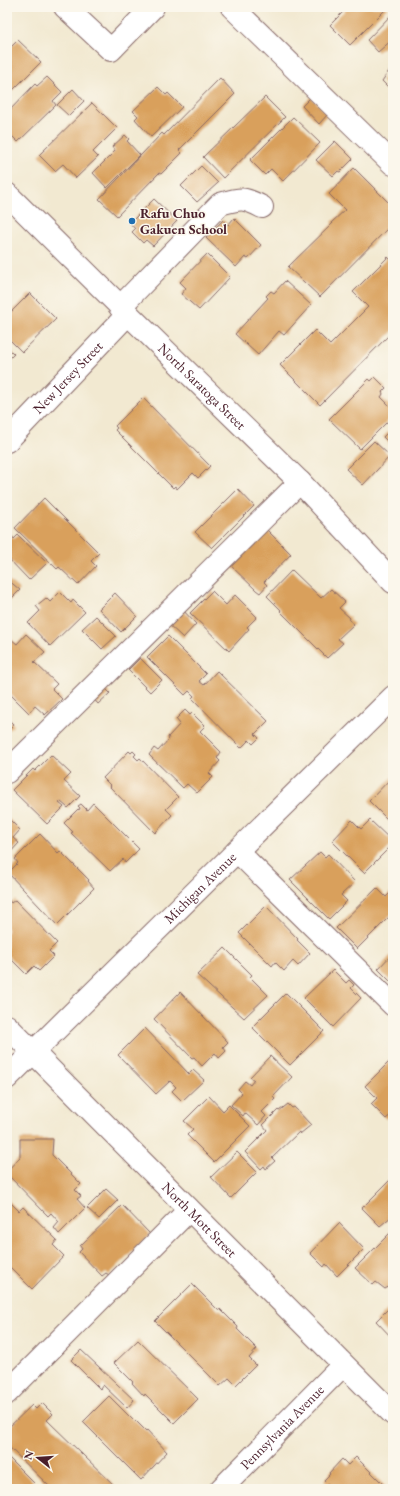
<svg xmlns="http://www.w3.org/2000/svg" width="400" height="1496" font-family="'EB Garamond',serif">
  <rect width="100%" height="100%" fill="#fbf7ec"/>
  <filter id="ink" filterUnits="userSpaceOnUse"><feTurbulence type="fractalNoise" baseFrequency=".025" numOctaves="2"/><feDisplacementMap in="SourceGraphic" scale="8" xChannelSelector="R" yChannelSelector="G"/><feConvolveMatrix kernelMatrix="1 2 1 2 8 2 1 2 1" color-interpolation-filters="sRGB"/></filter>
  <filter id="wash" filterUnits="userSpaceOnUse"><feTurbulence type="fractalNoise" baseFrequency=".012" numOctaves="4" result="noise"/><feDisplacementMap in="SourceGraphic" scale="16" xChannelSelector="R" yChannelSelector="G"/><feGaussianBlur stdDeviation="0.9" result="paint"/><feColorMatrix in="noise" values="0 0 0 0 0 0 0 0 0 0 0 0 0 0 0 0 0 1.4 0 .05"/><feComposite in="paint" operator="in"/></filter>
  <g filter="url(#wash)">
    <rect width="100%" height="100%" fill="#f2e9d1"/>
    <g id="blocks">
      <g fill="#d9a05c">
        <polygon points="348,7 388,7 350,45 330,25"/>
        <polygon points="393,13 393,39 378,52 367,40"/>
        <polygon points="18,40 41,62 7,96 7,51"/>
        <polygon points="393,65 393,92 382,81"/>
        <polygon points="47,77 62,92 53,101 56,105 18,142 7,131 7,113 35,84 37,86"/>
        <polygon points="220,78 235,94 179,150 182,153 161,174 159,173 117,216 99,199 162,133 164,135"/>
        <polygon points="158,87 166,95 168,93 182,107 151,137 135,119 138,116 133,111"/>
        <polygon points="73,89 84,101 69,116 57,105"/>
        <polygon points="265,97 285,117 223,178 203,157"/>
        <polygon points="311,97 328,114 319,124 302,106"/>
        <polygon points="92,103 117,128 93,152 98,157 76,178 63,164 55,171 39,155"/>
        <polygon points="293,117 320,143 283,181 271,169 265,175 250,160"/>
        <polygon points="125,135 129,139 127,141 140,155 107,188 93,173 115,151 112,147"/>
        <polygon points="335,141 353,159 340,172 338,171 333,176 316,160"/>
        <polygon points="201,166 218,183 197,202 181,186"/>
        <polygon points="354,168 393,207 393,223 320,297 288,267 333,223 332,222 345,210 329,194"/>
        <polygon points="154,199 177,221 153,246 146,240 143,243 132,232 135,229 130,223"/>
        <polygon points="234,218 261,245 248,259 245,257 236,267 206,238 223,220 228,225"/>
        <polygon points="207,254 230,277 199,310 181,294 186,288 180,282"/>
        <polygon points="388,257 393,262 393,331 320,405 280,365 315,330 330,345 368,307 353,292"/>
        <polygon points="285,281 311,305 284,335 279,331 258,355 235,334 268,298 266,296 271,291 274,293"/>
        <polygon points="30,293 56,319 22,352 7,337 7,316"/>
        <polygon points="7,347 14,354 7,361"/>
        <polygon points="375,377 386,388 382,392 383,394 381,397 393,409 393,416 360,449 329,419 369,379 371,381"/>
        <polygon points="143,398 210,466 198,478 193,473 177,489 175,486 173,488 115,430 117,428 115,426"/>
        <polygon points="393,427 393,447 383,437"/>
        <polygon points="374,441 390,456 363,485 346,469"/>
        <polygon points="238,489 254,506 212,548 195,532"/>
        <polygon points="44,498 99,553 91,561 96,566 78,585 59,567 57,569 15,528"/>
        <polygon points="263,526 291,554 264,582 267,585 260,593 256,590 228,563"/>
        <polygon points="11,535 14,539 18,535 47,563 29,580 7,557 7,539"/>
        <polygon points="292,570 321,598 331,589 345,602 339,608 350,618 349,620 354,624 338,639 343,643 327,658 280,611 281,610 267,596"/>
        <polygon points="7,579 20,590 7,603"/>
        <polygon points="212,591 226,605 235,595 257,617 247,627 249,629 229,651 190,613"/>
        <polygon points="60,592 71,603 73,600 85,612 50,646 28,623 40,611 36,606 46,598 50,602"/>
        <polygon points="115,593 137,616 121,632 99,609"/>
        <polygon points="181,608 196,624 183,638 167,623"/>
        <polygon points="96,616 116,636 102,649 82,629"/>
        <polygon points="26,634 45,652 34,662 57,684 52,689 62,699 45,715 35,706 29,713 7,691 7,644 11,639 17,644"/>
        <polygon points="168,636 206,674 199,681 204,685 217,671 268,721 255,734 259,738 253,744 249,740 241,748 192,698 194,696 189,691 185,695 147,657"/>
        <polygon points="140,658 162,680 150,692 128,670"/>
        <polygon points="103,686 110,693 98,704 92,697"/>
        <polygon points="185,710 190,715 192,713 205,726 200,731 221,752 217,758 220,761 209,773 213,777 197,793 187,784 183,788 149,755 154,748 158,751 169,739 168,737 180,724 176,719"/>
        <polygon points="7,718 14,725 7,732"/>
        <polygon points="129,751 131,753 133,751 136,754 134,756 138,760 140,758 178,797 166,809 172,815 155,833 110,787 111,786 103,778"/>
        <polygon points="51,755 71,774 64,781 80,796 68,808 60,801 59,803 64,807 47,824 12,790 33,769 35,771"/>
        <polygon points="393,776 393,825 369,801"/>
        <polygon points="93,803 139,849 125,863 123,859 110,871 71,833 73,832 64,823 78,809 79,810 80,808 78,806 81,804 87,810"/>
        <polygon points="7,817 20,830 13,838 19,843 7,856"/>
        <polygon points="352,820 361,829 370,820 393,842 393,844 364,873 332,841"/>
        <polygon points="40,834 58,853 60,851 89,880 88,881 94,888 57,925 8,873 18,863 15,859"/>
        <polygon points="320,852 325,857 328,854 355,882 341,895 347,901 329,919 290,880"/>
        <polygon points="377,888 386,897 393,890 393,913 357,949 336,928"/>
        <polygon points="7,898 11,903 15,900 57,943 49,951 54,956 39,971 34,966 26,974 7,955"/>
        <polygon points="266,906 298,939 297,940 310,953 298,966 293,961 284,971 275,962 272,966 239,933"/>
        <polygon points="225,948 252,975 250,977 268,995 244,1018 197,975"/>
        <polygon points="393,953 393,984 378,969"/>
        <polygon points="333,970 346,983 349,980 354,985 351,988 361,998 333,1027 304,998"/>
        <polygon points="180,992 228,1042 223,1047 226,1051 219,1058 215,1053 202,1066 194,1057 192,1058 154,1019"/>
        <polygon points="286,993 324,1031 290,1065 252,1027"/>
        <polygon points="145,1028 189,1074 193,1070 204,1080 182,1101 172,1091 176,1087 170,1081 156,1094 118,1055"/>
        <polygon points="270,1056 292,1077 273,1097 275,1099 262,1112 266,1116 258,1125 245,1113 243,1116 231,1105 242,1093 238,1089 245,1081 250,1085 254,1080 250,1077"/>
        <polygon points="393,1058 393,1113 386,1119 371,1104 377,1098 365,1086"/>
        <polygon points="209,1096 223,1111 229,1105 250,1126 214,1162 187,1135 193,1129 184,1121"/>
        <polygon points="288,1104 292,1108 294,1107 311,1125 300,1134 299,1132 272,1158 275,1161 266,1169 264,1166 261,1169 245,1152 267,1130 263,1125 278,1110 279,1111"/>
        <polygon points="20,1139 53,1139 52,1155 81,1184 75,1190 81,1196 77,1199 85,1208 59,1234 54,1228 59,1222 51,1213 48,1216 7,1174 7,1171 20,1157"/>
        <polygon points="237,1152 257,1172 231,1198 211,1177"/>
        <polygon points="393,1177 393,1217 392,1216 380,1226 362,1208"/>
        <polygon points="106,1189 118,1200 99,1219 87,1208"/>
        <polygon points="7,1199 19,1211 23,1207 57,1240 53,1245 64,1256 32,1289 7,1264"/>
        <polygon points="122,1205 150,1234 109,1275 106,1273 102,1276 79,1252 82,1249 80,1246"/>
        <polygon points="339,1223 364,1249 337,1276 326,1264 324,1267 310,1253"/>
        <polygon points="393,1230 393,1284 385,1289 376,1282 373,1285 355,1268"/>
        <polygon points="192,1284 219,1311 220,1309 238,1327 237,1329 257,1349 249,1358 256,1365 236,1385 229,1378 220,1386 155,1321"/>
        <polygon points="393,1304 393,1339 376,1321"/>
        <polygon points="138,1340 198,1399 174,1423 145,1394 144,1396 132,1383 133,1382 114,1363"/>
        <polygon points="81,1350 134,1400 127,1408 103,1385 100,1389 71,1360"/>
        <polygon points="109,1396 134,1421 135,1420 146,1431 147,1430 167,1452 141,1480 83,1422"/>
        <polygon points="42,1403 53,1414 47,1420 118,1489 52,1489 7,1445 7,1429 32,1405 36,1409"/>
        <polygon points="7,1456 40,1489 7,1489"/>
        <polygon points="356,1457 388,1489 329,1489 327,1487 329,1485 324,1480 330,1474 329,1473 342,1459 348,1465"/>
      </g>
    </g>
  </g>
  <g filter="url(#ink)">
    <use href="#blocks" fill-opacity="0" stroke="#856665" stroke-width="1"/>
    <g fill="none" stroke-linecap="round" stroke-linejoin="round">
      <defs>
        <g id="minor">
          <polyline points="65,7 111,50 153,7"/>
          <polyline points="232,7 393,164"/>
          <path id="s1" d="M7,194L128,314L300,482L393,582"/>
          <path d="M120,307L220,204C241,198 243,197 262,207"/>
          <path id="s2" d="M7,441L128,314"/>
          <polyline points="7,772 300,482"/>
          <polyline points="237,851 393,1005"/>
          <path id="s3" d="M7,1026L393,1414"/>
          <path id="s4" d="M7,1078L393,697"/>
          <polyline points="7,1393 189,1210"/>
          <path id="s5" d="M221,1489L343,1365"/>
        </g>
      </defs>
      <use href="#minor" stroke="#856665" stroke-width="24"/>
      <use href="#minor" stroke="#fff" stroke-width="22"/>
    </g>
  </g>
  <circle fill="#1f6fb2" stroke="#fbf7ec" stroke-width="1.5" cx="132" cy="221" r="4"/>
  <g text-anchor="middle" dominant-baseline="central" stroke-width="3" stroke-linejoin="round" paint-order="stroke">
    <g font-size="14" font-weight="bold" fill="#4a1f2b" stroke="#fbf7ec" text-anchor="start">
      <text x="140" y="213">Rafu Chuo<tspan x="140" dy="16">Gakuen School</tspan></text>
    </g>
    <g font-size="14" fill="#4a1f2b" stroke="#fbf7ec">
      <text stroke="none"><textPath href="#s2" startOffset="88">New Jersey Street</textPath></text>
      <text stroke="none"><textPath href="#s1" startOffset="274">North Saratoga Street</textPath></text>
      <text stroke="none"><textPath href="#s4" startOffset="271">Michigan Avenue</textPath></text>
      <text stroke="none"><textPath href="#s3" startOffset="273">North Mott Street</textPath></text>
      <text stroke="none"><textPath href="#s5" startOffset="87">Pennsylvania Avenue</textPath></text>
    </g>
  </g>
  <rect width="400" height="1496" fill="none" stroke="#fbf7ec" stroke-width="24"/>
  <g transform="translate(38 1458) rotate(287)" stroke="#fbf7ec" stroke-width="3" paint-order="stroke">
  <path d="M0-3L7 15L0 10L-7 15Z" fill="#4a1f2b"/>
  <text y="-6" font-size="11" font-weight="bold" text-anchor="middle" fill="#4a1f2b">N</text>
  </g>
</svg>
